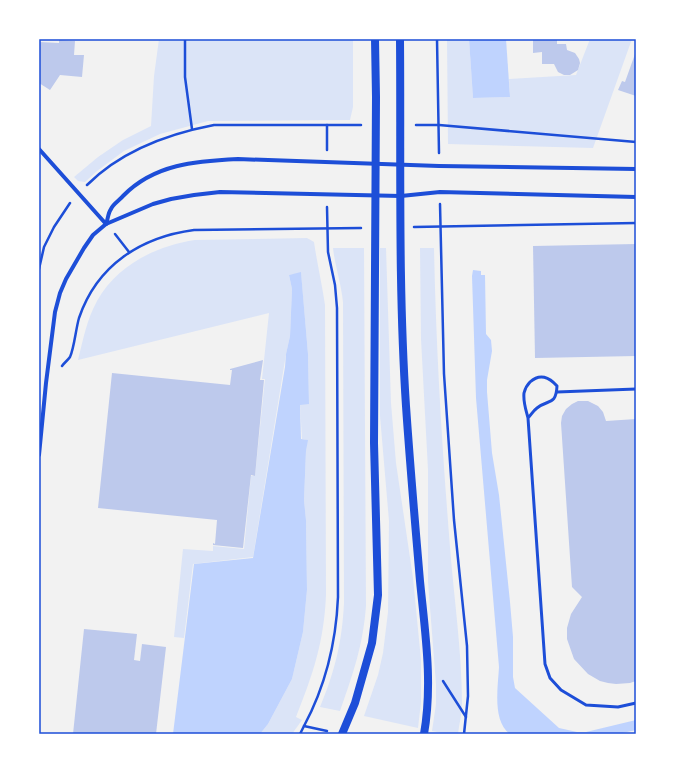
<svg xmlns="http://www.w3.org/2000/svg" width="675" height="773" font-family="'Source Sans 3',sans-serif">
  <rect width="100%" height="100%" fill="#f2f2f2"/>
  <g fill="#dbe4f7">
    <polygon points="159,39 353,39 353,107 350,120 208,121 160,134 124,151 97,171 85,182 78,181 74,177 98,157 123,140 151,126 154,76"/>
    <polygon points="447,39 469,39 473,98 510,97 509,79 576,75 590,39 632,39 593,148 448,144"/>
    <path d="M307,238L314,242C317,263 322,284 325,305L326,595C324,642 313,674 296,717L302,720L292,734H260L268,724L292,679L303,632L307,590L306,520L304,500L306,451L307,440L302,439L300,404H309L308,354L301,273L289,275L292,289L290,336L286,354L253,557L193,564L184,638L174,637L183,549L213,551V546L244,549L251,476H255L265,379H262L269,313L78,360C83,340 87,319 97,301C117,265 156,246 195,240Z"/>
    <path d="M333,248H364L366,606C363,646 353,674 340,711L320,707C335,671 342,642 344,603L343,302C341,283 335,266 333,248Z"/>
    <polygon points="380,248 386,248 391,403 396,463 413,578 421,660 421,702 418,728 364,716 378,675 383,653 388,612 389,521 380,416"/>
    <path d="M420,248H434C436,348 442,447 450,547C454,599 462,652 462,704C462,714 459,724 458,734H448L432,731L436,704V684L428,582V470L421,339Z"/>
  </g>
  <g fill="#bfd3fe">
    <polygon points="469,39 506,39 510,97 473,98"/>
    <path d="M473,270L481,271V275H485L486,334L491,340L492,351L487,380V392L492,453L499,495L510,602L513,637V677L515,688L559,728L577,732H586L636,720V730L618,734H510C492,721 498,687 499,667L476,398L472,276Z"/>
    <polygon points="301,272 308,354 309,404 300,405 301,439 308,440 306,451 304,500 306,520 307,590 303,632 292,679 268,724 260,734 173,734 194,564 253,558 285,367 286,354 290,336 292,289 289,275"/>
  </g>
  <g fill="#bdc9ec">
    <polygon points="533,39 557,39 557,44 566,44 567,50 575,53 579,59 580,63 578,70 570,75 564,75 558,72 554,64 542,64 542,52 533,53"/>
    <polygon points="59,40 75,41 74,55 84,55 82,77 60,75 50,90 39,83 39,42 59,43"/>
    <polygon points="635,54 636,54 636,96 618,90 622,81 625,82"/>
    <polygon points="636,244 636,356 535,358 533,246"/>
    <polygon points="263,360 260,380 264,380 255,476 251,475 243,548 213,545 213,543 215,544 217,520 98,508 112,373 230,385 232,370 230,370 230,369"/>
    <polygon points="578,401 588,401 598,406 603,412 606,421 636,419 636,681 630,683 616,684 608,683 600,681 588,674 574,659 567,639 567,628 571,614 582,597 572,587 561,423 562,416 566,409 572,404"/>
    <polygon points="84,629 137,634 134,660 140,661 142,644 166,647 156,734 73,734"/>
  </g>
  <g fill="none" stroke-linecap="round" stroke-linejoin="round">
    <g stroke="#1d4ed8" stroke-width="2.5">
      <polyline points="185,39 185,77 192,129"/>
      <polyline points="437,39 439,153"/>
      <polyline points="327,125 327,150"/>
      <polyline points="416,125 439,125 636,142"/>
      <path d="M87,185C121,151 167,134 214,125H361"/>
      <polyline points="440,204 444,374 454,520 467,646 468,696 464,734"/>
      <polyline points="414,227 636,223"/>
      <polyline points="115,234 129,252"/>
      <polyline points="39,269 44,247 54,227 70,203"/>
      <path d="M62,366C64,363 68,360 70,357C74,349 76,328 79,318C97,265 141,237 194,230L361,228"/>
      <polyline points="443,681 466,717"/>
      <path d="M304,726C326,685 336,644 338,597L337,308L335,285L328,252L327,207"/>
      <polyline points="300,734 304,726 327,731"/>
    </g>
    <g stroke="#1d4ed8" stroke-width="3">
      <polyline points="557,392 636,389"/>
      <path d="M528,418C531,415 533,411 537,408C548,399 556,406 557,386C549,377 540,373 530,382C527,385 525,389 524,393C523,402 526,410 528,418L545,664L550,678L561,690L586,705L618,707L636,703"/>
    </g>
    <g stroke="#1d4ed8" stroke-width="4">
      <polyline points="39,149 106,224"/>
      <path d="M106,224C108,219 108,213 111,209C113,204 120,200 123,196C154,164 196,161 238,159L439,166L636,169"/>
      <polyline points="39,455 46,383 55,312 60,293 66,279 84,248 93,235 106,224 153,204 171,199 194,195 220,192 401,196 440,192 636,197"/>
    </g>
    <g stroke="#1d4ed8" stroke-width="8">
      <path d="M400,39C401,161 398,284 406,406C410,464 415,523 420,581C425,632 433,683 424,734"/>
      <polyline points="342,734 355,703 372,643 378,595 374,443 376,97 375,39"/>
    </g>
  </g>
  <rect width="675" height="773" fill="none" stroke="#ffffff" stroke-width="80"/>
  <rect x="40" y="40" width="595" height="693" fill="none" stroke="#1d4ed8" stroke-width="1.5"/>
</svg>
